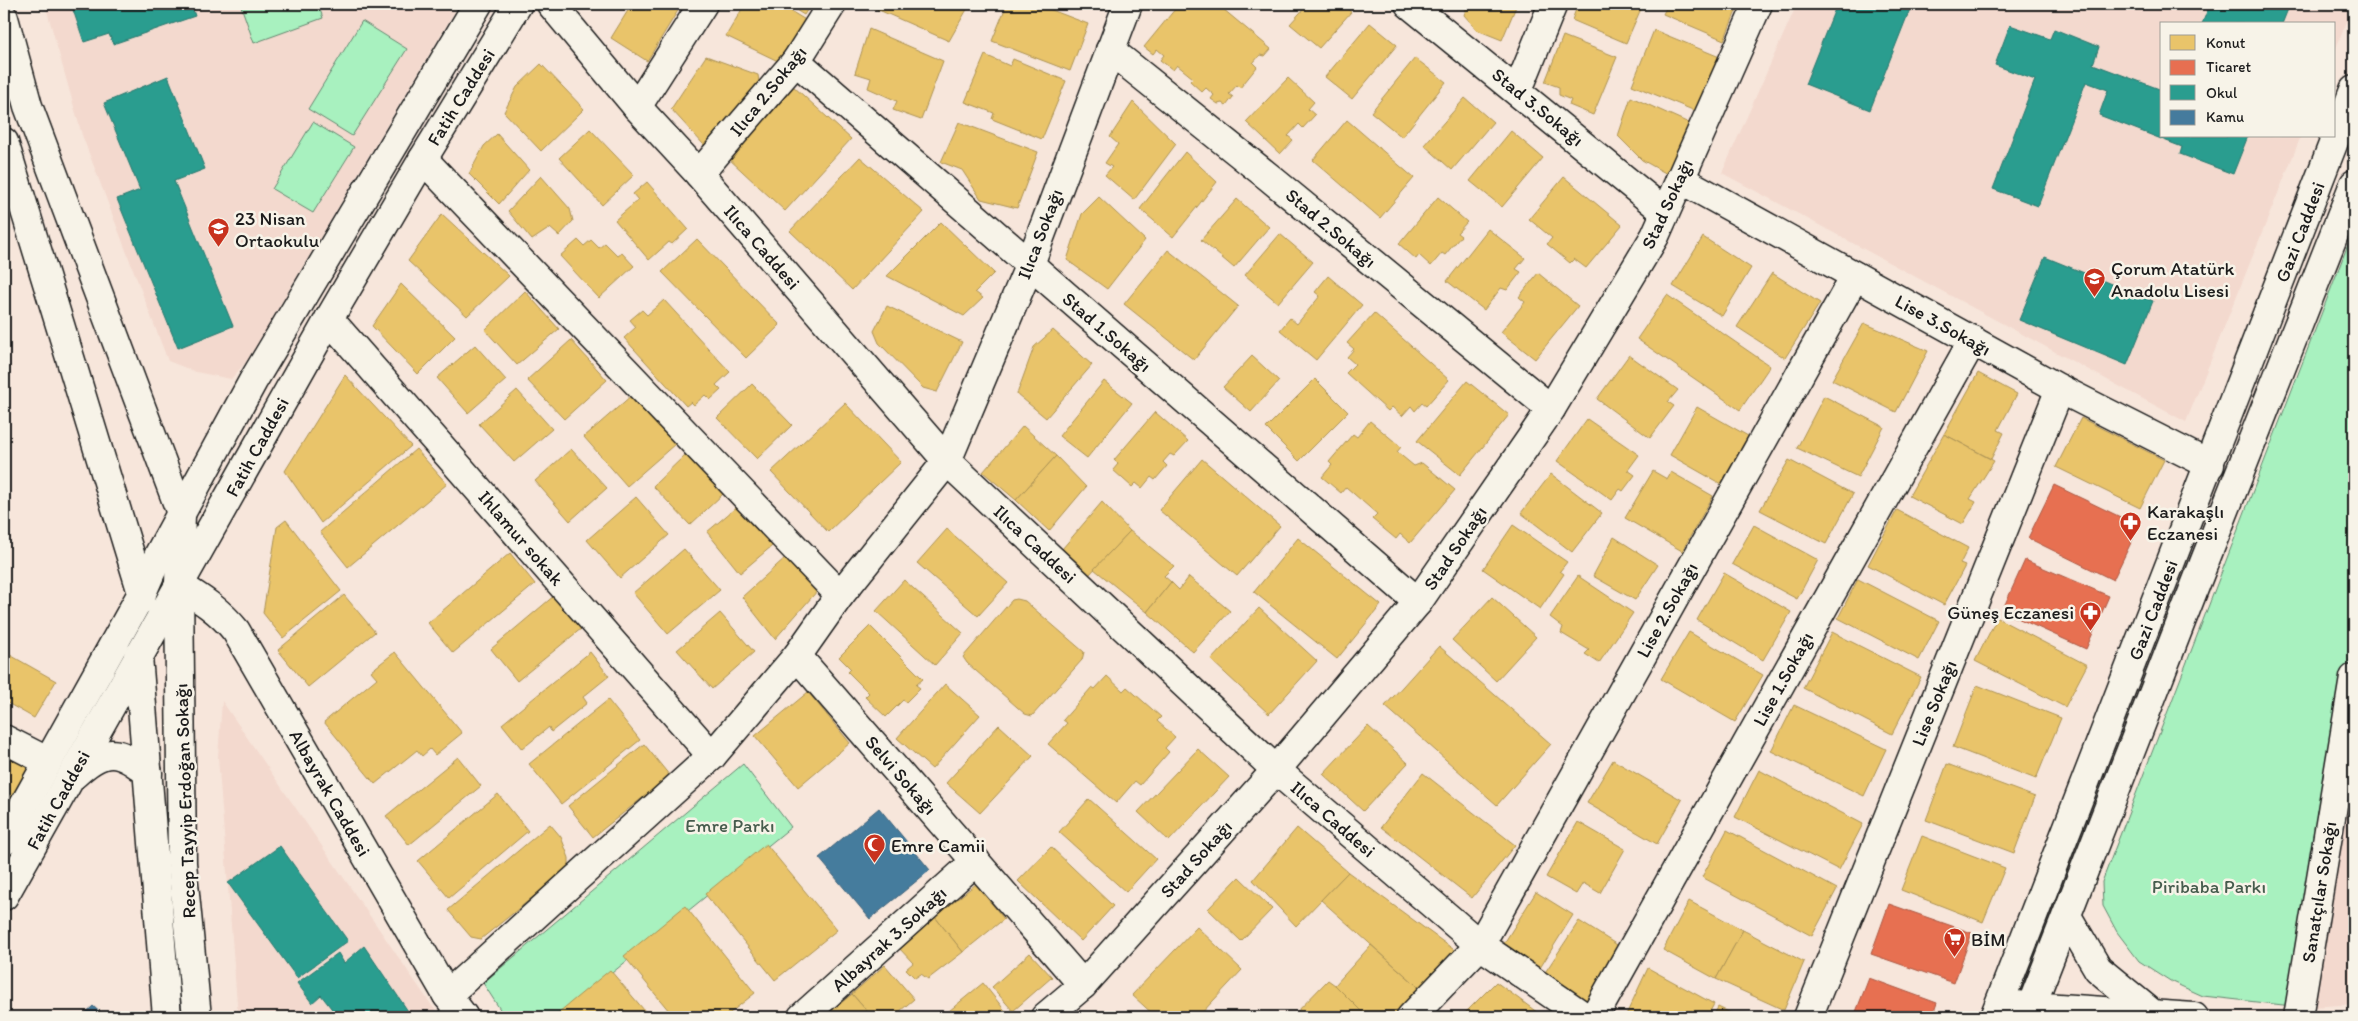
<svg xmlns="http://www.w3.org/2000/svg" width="2358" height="1021" font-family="Itim,sans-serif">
  <rect width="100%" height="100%" fill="#f7e6db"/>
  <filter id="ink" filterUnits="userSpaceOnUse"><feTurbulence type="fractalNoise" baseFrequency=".02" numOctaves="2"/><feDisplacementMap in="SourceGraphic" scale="10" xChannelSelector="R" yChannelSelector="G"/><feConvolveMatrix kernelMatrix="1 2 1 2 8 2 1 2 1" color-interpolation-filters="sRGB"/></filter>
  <g filter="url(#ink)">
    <g fill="#f3d9ce">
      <polygon points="45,4 459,4 246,362 231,379 196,372 168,361 82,135"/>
      <polygon points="1797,4 2354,4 2334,53 2334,24 2162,24 2162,136 2301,136 2186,422 1722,173"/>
      <polygon points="222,701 432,1006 441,1017 238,1017 218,757"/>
      <polygon points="2354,722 2354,1004 2311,1007"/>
    </g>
    <g fill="#a8f1bf" stroke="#62866e">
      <polygon points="246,4 318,4 323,18 254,43 241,6"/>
      <polygon points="362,21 407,49 352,136 308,109"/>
      <polygon points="313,122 354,147 313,213 272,189"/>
      <polygon points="2354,229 2354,632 2292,1006 2203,996 2172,982 2139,961 2117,932 2103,906 2102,882"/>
      <polygon points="743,764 791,827 558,1017 505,1017 483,983"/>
    </g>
    <g fill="#e9c46a" stroke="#ac9253">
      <polygon points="632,4 682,4 647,61 611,38"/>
      <polygon points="745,4 779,4 807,21 780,62 726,36"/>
      <polygon points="786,4 811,4 804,15"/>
      <polygon points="874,4 970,4 949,41 872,7"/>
      <polygon points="1007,4 1036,4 1088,24 1070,71 992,41"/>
      <polygon points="1171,4 1217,4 1271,49 1265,56 1260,55 1253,63 1257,67 1240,88 1237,85 1229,94 1233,97 1226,106 1222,103 1218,104 1211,99 1214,95 1206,88 1202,92 1190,81 1193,78 1177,65 1173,70 1160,60 1164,55 1157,49 1153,54 1144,47 1176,8"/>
      <polygon points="1308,4 1342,4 1351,12 1319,48 1290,24"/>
      <polygon points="1468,4 1517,4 1502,40 1477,30 1464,15"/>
      <polygon points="1578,4 1643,4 1626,43 1572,20"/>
      <polygon points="1668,4 1739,4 1724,40 1663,14"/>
      <polygon points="1370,23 1397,45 1352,99 1325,77"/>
      <polygon points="869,29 943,61 921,120 893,110 897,101 868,88 871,78 855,73"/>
      <polygon points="1654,30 1722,58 1700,113 1632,85"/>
      <polygon points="1563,36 1617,57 1593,115 1569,105 1571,100 1559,95 1559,87 1545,82"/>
      <polygon points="985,55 1010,66 1013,59 1066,81 1042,139 992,119 994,113 965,102"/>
      <polygon points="706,56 758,75 760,88 704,145 671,109"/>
      <polygon points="1415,58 1446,82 1402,137 1371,112"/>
      <polygon points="541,64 584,109 541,151 504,112 517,87"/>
      <polygon points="1288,78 1314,102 1308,109 1315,115 1303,128 1299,124 1288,136 1293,140 1280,154 1246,122"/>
      <polygon points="793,86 851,139 785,211 728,158"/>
      <polygon points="1631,97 1691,124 1669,175 1642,160 1618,136"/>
      <polygon points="1465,98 1493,122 1452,170 1424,145"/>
      <polygon points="1133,102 1176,144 1134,200 1105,175 1112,167 1105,163 1118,144 1110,137"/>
      <polygon points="1347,120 1414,178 1380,218 1313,160"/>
      <polygon points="959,122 1038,152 1017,208 981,199 962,170 941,162"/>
      <polygon points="590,129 634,175 602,205 559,158"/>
      <polygon points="1511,131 1543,158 1502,207 1470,181"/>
      <polygon points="497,134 529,170 499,204 469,174 484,146"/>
      <polygon points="1185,152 1217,182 1173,237 1140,209"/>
      <polygon points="860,157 924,212 852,290 790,231"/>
      <polygon points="541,176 570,209 573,221 559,236 550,228 532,240 508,211"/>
      <polygon points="1564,177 1622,225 1586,268 1574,259 1570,263 1547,244 1552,238 1529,219"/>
      <polygon points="647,182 688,229 672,244 669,242 649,260 615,220 638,200 633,194"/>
      <polygon points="1099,197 1145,240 1107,289 1067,260 1082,214"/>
      <polygon points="1438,197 1467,222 1457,233 1461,236 1445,255 1442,253 1431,266 1419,255 1416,259 1399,244"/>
      <polygon points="1237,199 1269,227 1234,268 1201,240"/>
      <polygon points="442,214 509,276 467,316 408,261"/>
      <polygon points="941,222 994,273 975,292 983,298 964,316 887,276"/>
      <polygon points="1488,229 1525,258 1516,269 1521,272 1507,290 1501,288 1484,310 1447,281"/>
      <polygon points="1280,234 1313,262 1278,303 1245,275"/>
      <polygon points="1703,237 1751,268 1722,316 1673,286"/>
      <polygon points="697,239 780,325 746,358 662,272"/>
      <polygon points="578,240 584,246 591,240 599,248 605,243 618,256 622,253 634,266 599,298 560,256"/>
      <polygon points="1168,250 1238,306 1194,360 1124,304"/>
      <polygon points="1538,273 1578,306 1535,359 1501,332 1525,302 1519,297"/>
      <polygon points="1772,273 1820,303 1785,358 1737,327"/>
      <polygon points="1328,276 1362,305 1316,360 1280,330 1290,318 1297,324 1320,296 1315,292"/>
      <polygon points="401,284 455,337 418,374 372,326"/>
      <polygon points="525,291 559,329 517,365 485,330"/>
      <polygon points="1667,295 1770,366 1740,410 1637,339"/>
      <polygon points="664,300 730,372 716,385 721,390 710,400 705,395 694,405 691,402 686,406 624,338 636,327 630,320 642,310 647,315"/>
      <polygon points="887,306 962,342 937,392 923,388 879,343 874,331"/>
      <polygon points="1374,313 1449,380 1426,406 1422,403 1415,411 1411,406 1402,416 1392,407 1388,411 1346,373 1355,364 1347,357 1354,349 1347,343"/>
      <polygon points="1864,323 1928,351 1896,412 1832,380"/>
      <polygon points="1053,330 1092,365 1046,418 1017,394 1034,347"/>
      <polygon points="571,340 607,380 564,419 527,380"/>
      <polygon points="475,345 506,380 468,413 437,378"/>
      <polygon points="1629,355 1678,390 1668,402 1674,406 1650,438 1597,399"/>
      <polygon points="1252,356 1279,381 1251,412 1223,387"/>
      <polygon points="1978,373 2017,394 1998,430 2004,433 1991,459 1944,434"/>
      <polygon points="345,375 411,446 321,523 285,471"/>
      <polygon points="1315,379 1348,412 1299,461 1266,428"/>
      <polygon points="1104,381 1132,403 1087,458 1059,436"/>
      <polygon points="1467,381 1509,415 1460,475 1417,441"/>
      <polygon points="752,384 792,425 757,459 717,418"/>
      <polygon points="517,390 552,429 514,462 479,424"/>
      <polygon points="632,395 675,444 627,486 584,437"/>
      <polygon points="1824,396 1884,427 1858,477 1797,448"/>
      <polygon points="845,403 901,462 828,532 771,472"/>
      <polygon points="1697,407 1748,436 1721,484 1670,455"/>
      <polygon points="1155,412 1188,441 1174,456 1170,454 1163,462 1167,466 1155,480 1151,477 1142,488 1136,483 1132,487 1113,470 1118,464 1114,460"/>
      <polygon points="2081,418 2164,460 2140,508 2056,467"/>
      <polygon points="1587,419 1639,455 1628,470 1635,475 1623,491 1620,489 1612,500 1557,461"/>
      <polygon points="1370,421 1401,447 1397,452 1414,466 1422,463 1455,490 1410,543 1400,534 1396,539 1372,519 1377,514 1346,487 1341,493 1322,477 1332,465 1329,462 1353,434 1357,437"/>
      <polygon points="1023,426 1056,456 1016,500 983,472"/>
      <polygon points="1944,434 1994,461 1970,499 1976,502 1963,524 1909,496"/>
      <polygon points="416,449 447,484 348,567 320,532"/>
      <polygon points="571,449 607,488 570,521 535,481"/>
      <polygon points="686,454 723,494 690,525 653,486"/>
      <polygon points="1056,456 1086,487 1049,531 1016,500"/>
      <polygon points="1202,459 1280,526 1237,576 1159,510"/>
      <polygon points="1789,460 1853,494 1826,544 1760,510"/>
      <polygon points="1653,471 1667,479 1671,472 1713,496 1682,551 1625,518"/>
      <polygon points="1551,474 1602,513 1572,552 1521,513"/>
      <polygon points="636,497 669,535 620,578 587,540"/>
      <polygon points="1102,502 1130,531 1088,576 1062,549"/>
      <polygon points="739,505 772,546 740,573 707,532"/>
      <polygon points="1897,510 1968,548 1960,564 1965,566 1944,605 1868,565"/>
      <polygon points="286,520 341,591 283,638 263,613 277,527"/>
      <polygon points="1513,525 1567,562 1560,571 1564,574 1540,609 1483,569"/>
      <polygon points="1754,525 1818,560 1797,599 1732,564"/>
      <polygon points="947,529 1008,583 978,616 917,563"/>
      <polygon points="1130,531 1174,566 1164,576 1171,582 1147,612 1094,569"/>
      <polygon points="1614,537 1658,565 1635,600 1593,576"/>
      <polygon points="1298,538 1381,605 1337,659 1254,592"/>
      <polygon points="684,549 720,590 668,634 633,593"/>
      <polygon points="510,553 535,584 453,653 428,623"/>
      <polygon points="786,557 819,589 775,639 742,597"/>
      <polygon points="1724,573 1791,612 1763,660 1697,620"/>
      <polygon points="1578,576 1633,613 1599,663 1585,654 1589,650 1561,633 1563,627 1550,617"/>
      <polygon points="1189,577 1230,611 1193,652 1147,612 1171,582 1179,590"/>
      <polygon points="1858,579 1939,621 1919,660 1838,618"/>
      <polygon points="904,580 963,633 935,665 876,611"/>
      <polygon points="344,595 375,632 308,687 278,650"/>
      <polygon points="555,595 582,628 517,681 491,649"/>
      <polygon points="1492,597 1536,637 1496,681 1452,640"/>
      <polygon points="1017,599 1025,601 1084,652 1082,660 1032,716 1025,714 967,663 963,657 1012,600"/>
      <polygon points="1259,608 1317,661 1269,714 1211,660"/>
      <polygon points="720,613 754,652 712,689 677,650"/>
      <polygon points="1997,618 2087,665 2065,707 1975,661"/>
      <polygon points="870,626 923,679 916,685 920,688 906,702 903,700 886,717 865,697 869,693 848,672 851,669 839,657"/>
      <polygon points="1689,632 1763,675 1735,722 1661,679"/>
      <polygon points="1832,632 1921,677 1892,734 1803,688"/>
      <polygon points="1439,646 1551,744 1497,805 1385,706"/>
      <polygon points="395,652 462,733 435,755 430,749 422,756 417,750 375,784 324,722 377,678 371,671"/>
      <polygon points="590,652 609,676 583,697 587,703 551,732 549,727 522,749 502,724"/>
      <polygon points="10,655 56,681 34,718 4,701 4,666"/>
      <polygon points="1107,676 1123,691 1127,687 1161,717 1157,721 1175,737 1165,748 1169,752 1140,785 1135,781 1116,803 1048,744 1067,723 1063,720 1092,687 1095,689"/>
      <polygon points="945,684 980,715 932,769 897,738"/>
      <polygon points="1977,685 2061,718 2036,779 1953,747"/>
      <polygon points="808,692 850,743 798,787 755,736"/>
      <polygon points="608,700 640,740 561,804 529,764"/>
      <polygon points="1794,705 1886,749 1864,796 1771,751"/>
      <polygon points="999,725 1033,756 980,813 946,783"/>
      <polygon points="1368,726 1408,763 1363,811 1323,774"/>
      <polygon points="644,744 670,776 593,837 568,806"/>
      <polygon points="1198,749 1229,777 1169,841 1138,812"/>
      <polygon points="4,752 37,771 4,828"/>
      <polygon points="458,757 481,786 409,845 386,816"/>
      <polygon points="1613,760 1682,800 1657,844 1587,803"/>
      <polygon points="1947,764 2035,797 2014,853 1926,820"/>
      <polygon points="1759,770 1863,824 1839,870 1735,817"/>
      <polygon points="1423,773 1515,845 1472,898 1381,827"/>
      <polygon points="498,794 528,831 449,898 418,861"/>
      <polygon points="1089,799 1156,859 1126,892 1059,832"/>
      <polygon points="1578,822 1625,849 1600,893 1583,883 1576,894 1546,877"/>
      <polygon points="550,824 561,837 569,858 569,868 481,939 471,937 448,910"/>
      <polygon points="1297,828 1348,872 1296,926 1253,880"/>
      <polygon points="1727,830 1837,889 1812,936 1702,877"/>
      <polygon points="1922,836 2005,868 1983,922 1901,890"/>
      <polygon points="766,844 837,930 775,980 705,894"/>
      <polygon points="1051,847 1113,906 1081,941 1018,881"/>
      <polygon points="1348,872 1457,952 1424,992 1321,900"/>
      <polygon points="1239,877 1272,909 1241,941 1208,909"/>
      <polygon points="976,884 1004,919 963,952 935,917"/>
      <polygon points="1536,892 1573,915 1540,968 1503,945"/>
      <polygon points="1689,901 1743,930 1716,979 1663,950"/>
      <polygon points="685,906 755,993 725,1017 674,1017 624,956"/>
      <polygon points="935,917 963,952 928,979 921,974 915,978 906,969 913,963 899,948"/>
      <polygon points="1579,921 1622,948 1587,1002 1544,974"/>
      <polygon points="1197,927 1242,970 1198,1017 1156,1017 1132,995"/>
      <polygon points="1743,930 1804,962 1784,1010 1716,979"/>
      <polygon points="1371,945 1424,992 1400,1017 1367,1017 1335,985"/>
      <polygon points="1030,953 1052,977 1013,1011 992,987"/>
      <polygon points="885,965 914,999 893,1017 872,1017 852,994"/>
      <polygon points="1648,968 1714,1004 1707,1017 1625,1017"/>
      <polygon points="610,970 650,1017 553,1017"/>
      <polygon points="1328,980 1335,985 1367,1017 1292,1017"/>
      <polygon points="1496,982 1538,1013 1535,1017 1461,1017"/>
      <polygon points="983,983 1010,1017 954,1017 949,1011"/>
      <polygon points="852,994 872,1017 824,1017"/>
      <polygon points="1718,1007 1739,1017 1713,1017"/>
    </g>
    <g fill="#e76f51" stroke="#aa5641">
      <polygon points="2054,485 2139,526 2113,580 2028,538"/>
      <polygon points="2025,560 2109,596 2086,649 2002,611"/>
      <polygon points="1889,904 1972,933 1954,983 1871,954"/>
      <polygon points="1869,978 1937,1003 1932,1017 1854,1017"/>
    </g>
    <g fill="#2a9d8f" stroke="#26766c">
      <polygon points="71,4 191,4 195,16 113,44 109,34 84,42"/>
      <polygon points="1837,4 1912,4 1870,110 1805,84"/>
      <polygon points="2210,4 2290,4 2282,24 2202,24"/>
      <polygon points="2010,25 2050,39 2054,29 2099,47 2093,64 2162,90 2162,136 2248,136 2233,174 2180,154 2182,147 2099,115 2108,90 2086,82 2038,206 1993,189 2035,80 1995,65"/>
      <polygon points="168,76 205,169 174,181 233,326 178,348 117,199 140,190 104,103"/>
      <polygon points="2045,257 2153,301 2127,365 2019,320"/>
      <polygon points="280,846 348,941 297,978 228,883"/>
      <polygon points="364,946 412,1017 338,1017 321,995 312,1003 297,983 338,953 344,963"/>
    </g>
    <g fill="#457b9d" stroke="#395e76">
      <polygon points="879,808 930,870 870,919 819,858"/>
      <polygon points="93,1006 105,1017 81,1017"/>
    </g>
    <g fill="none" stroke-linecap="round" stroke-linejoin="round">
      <defs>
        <g id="street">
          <polyline points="551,4 637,107 699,174 947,461 1276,770 1480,945 1585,1017"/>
          <polyline points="1409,4 1665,212"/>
          <polyline points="1110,50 1270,178 1551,409"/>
          <polyline points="796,61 1418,602"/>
          <polyline points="1518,90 1553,4"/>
          <polyline points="637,107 703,4"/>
          <polyline points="423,159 840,595"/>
          <polyline points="699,174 796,61 832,4"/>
          <polyline points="1680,179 2060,389 2210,465"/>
          <polyline points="329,319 712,756"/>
          <polyline points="797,656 1083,985"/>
          <polyline points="4,739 47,761"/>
          <polyline points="447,995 712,756 797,656 840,595 947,461 1030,264 1128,4"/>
          <polyline points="802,1017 976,861"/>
          <polyline points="1045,1017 1083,985 1276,770 1418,602 1551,409 1655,236 1758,4"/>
          <polyline points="1411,1017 1480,945 1855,276"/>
          <polyline points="1594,1017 1973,340"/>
          <polyline points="1808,1017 2060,389"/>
          <polyline points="2298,1017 2354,678"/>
        </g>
        <g id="secondary">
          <polyline points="4,18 28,106 181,513 179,585 182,863 197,1017"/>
          <polyline points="4,142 142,593 141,600"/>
          <path d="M179,585C201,599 220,611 236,631L447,995L464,1017"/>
          <polyline points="138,656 167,1017"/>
          <path d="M75,774C104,747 119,748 148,773"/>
          <polyline points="4,841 142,593 159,554 253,381 478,4"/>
          <polyline points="4,896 329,319 423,159 518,4"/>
          <polyline points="2067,916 2098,969 2154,1015"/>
          <polyline points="2014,1005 2194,1017"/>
          <polyline points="1994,1017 2354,90"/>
          <polyline points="2027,1017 2202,568 2354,184"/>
        </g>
      </defs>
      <use href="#street" stroke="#1c1c1c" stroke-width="31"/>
      <use href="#secondary" stroke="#1c1c1c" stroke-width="31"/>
      <use href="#street" stroke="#f7f3e8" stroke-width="28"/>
      <use href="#secondary" stroke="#f7f3e8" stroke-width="28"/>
    </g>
  </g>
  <defs>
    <symbol id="school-pin" viewBox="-11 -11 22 30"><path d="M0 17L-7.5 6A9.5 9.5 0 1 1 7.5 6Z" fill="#c8321e" stroke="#f7f3e8"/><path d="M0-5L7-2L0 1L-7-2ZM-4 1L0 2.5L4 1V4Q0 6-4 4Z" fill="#fff"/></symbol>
    <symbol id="pharmacy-pin" viewBox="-11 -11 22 30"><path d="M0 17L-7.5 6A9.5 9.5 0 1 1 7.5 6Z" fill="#c8321e" stroke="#f7f3e8"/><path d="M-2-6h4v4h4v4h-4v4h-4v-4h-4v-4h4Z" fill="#fff"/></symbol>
    <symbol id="mosque-pin" viewBox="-11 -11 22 30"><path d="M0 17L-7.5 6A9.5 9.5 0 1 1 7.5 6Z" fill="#c8321e" stroke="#f7f3e8"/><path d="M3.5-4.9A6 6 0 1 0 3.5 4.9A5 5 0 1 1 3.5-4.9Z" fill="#fff"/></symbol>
    <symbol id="supermarket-pin" viewBox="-11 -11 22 30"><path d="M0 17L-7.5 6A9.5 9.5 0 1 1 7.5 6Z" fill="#c8321e" stroke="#f7f3e8"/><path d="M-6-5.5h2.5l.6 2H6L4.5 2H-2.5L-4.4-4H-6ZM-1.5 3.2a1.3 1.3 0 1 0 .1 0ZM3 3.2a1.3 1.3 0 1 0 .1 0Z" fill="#fff"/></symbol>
  </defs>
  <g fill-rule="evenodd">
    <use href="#school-pin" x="206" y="216" width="25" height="34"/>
    <use href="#school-pin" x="2082" y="266" width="25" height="34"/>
    <use href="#pharmacy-pin" x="2118" y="510" width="25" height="34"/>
    <use href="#pharmacy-pin" x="2078" y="600" width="25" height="34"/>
    <use href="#mosque-pin" x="862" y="832" width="25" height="34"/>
    <use href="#supermarket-pin" x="1942" y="926" width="25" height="34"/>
  </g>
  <g text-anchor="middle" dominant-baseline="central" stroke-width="5" stroke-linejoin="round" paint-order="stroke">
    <g font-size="19" fill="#1c1c1c" stroke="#f7f3e8">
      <text transform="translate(768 91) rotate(-51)">Ilıca 2.Sokağı</text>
      <text transform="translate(461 97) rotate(-58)">Fatih Caddesi</text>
      <text transform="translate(1538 107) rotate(39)">Stad 3.Sokağı</text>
      <text transform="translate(1667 204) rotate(-65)">Stad Sokağı</text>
      <text transform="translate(1331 228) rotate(40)">Stad 2.Sokağı</text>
      <text transform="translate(2300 232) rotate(-69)">Gazi Caddesi</text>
      <text transform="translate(1040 234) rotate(-69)">Ilıca Sokağı</text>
      <text transform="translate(762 247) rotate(49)">Ilıca Caddesi</text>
      <text transform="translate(1943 325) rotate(29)">Lise 3.Sokağı</text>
      <text transform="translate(1107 332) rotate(41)">Stad 1.Sokağı</text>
      <text transform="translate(257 447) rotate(-61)">Fatih Caddesi</text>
      <text transform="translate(521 538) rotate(49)">Ihlamur sokak</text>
      <text transform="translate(1035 544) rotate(43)">Ilıca Caddesi</text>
      <text transform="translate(1455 548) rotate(-56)">Stad Sokağı</text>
      <text transform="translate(1667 610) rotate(-61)">Lise 2.Sokağı</text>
      <text transform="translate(2153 610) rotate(-69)">Gazi Caddesi</text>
      <text transform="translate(1783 679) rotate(-61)">Lise 1.Sokağı</text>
      <text transform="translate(1934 703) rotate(-68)">Lise Sokağı</text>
      <text transform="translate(901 775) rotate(49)">Selvi Sokağı</text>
      <text transform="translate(330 793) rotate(60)">Albayrak Caddesi</text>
      <text transform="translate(58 800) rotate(-61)">Fatih Caddesi</text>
      <text transform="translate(185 801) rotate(-92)">Recep Tayyip Erdoğan Sokağı</text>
      <text transform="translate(1333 819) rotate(41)">Ilıca Caddesi</text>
      <text transform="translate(1196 859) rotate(-48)">Stad Sokağı</text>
      <text transform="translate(2319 892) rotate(-81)">Sanatçılar Sokağı</text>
      <text transform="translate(889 939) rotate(-42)">Albayrak 3.Sokağı</text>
    </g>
    <g font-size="19" fill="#1c1c1c" stroke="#f7f3e8" text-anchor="start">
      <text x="235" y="218">23 Nisan<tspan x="235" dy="22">Ortaokulu</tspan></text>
      <text x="2111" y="268">Çorum Atatürk<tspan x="2111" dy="22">Anadolu Lisesi</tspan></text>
      <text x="2147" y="511">Karakaşlı<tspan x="2147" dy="22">Eczanesi</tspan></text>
      <text x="2074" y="612" text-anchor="end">Güneş Eczanesi</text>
      <text x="891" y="845">Emre Camii</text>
      <text x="1971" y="939">BİM</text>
    </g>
    <g font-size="19" fill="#465c4d" stroke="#f7f3e8">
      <text x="730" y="825">Emre Parkı</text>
      <text x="2209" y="886">Piribaba Parkı</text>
    </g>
  </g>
  <rect width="2358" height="1021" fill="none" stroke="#f7f3e8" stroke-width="20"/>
  <rect x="10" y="10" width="2338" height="1001" fill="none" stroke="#1c1c1c" stroke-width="2" filter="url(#ink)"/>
  <rect x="2160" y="22" width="175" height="115" fill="#f7f3e8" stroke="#9f9d96"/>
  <rect x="2170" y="35" width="25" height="15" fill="#e9c46a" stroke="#9f9d96"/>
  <text x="2206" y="48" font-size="15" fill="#1c1c1c">Konut</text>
  <rect x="2170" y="60" width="25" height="15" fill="#e76f51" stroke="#9f9d96"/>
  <text x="2206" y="72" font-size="15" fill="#1c1c1c">Ticaret</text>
  <rect x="2170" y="85" width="25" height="15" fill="#2a9d8f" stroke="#9f9d96"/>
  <text x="2206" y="98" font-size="15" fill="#1c1c1c">Okul</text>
  <rect x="2170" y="110" width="25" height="15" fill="#457b9d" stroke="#9f9d96"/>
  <text x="2206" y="122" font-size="15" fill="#1c1c1c">Kamu</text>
</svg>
